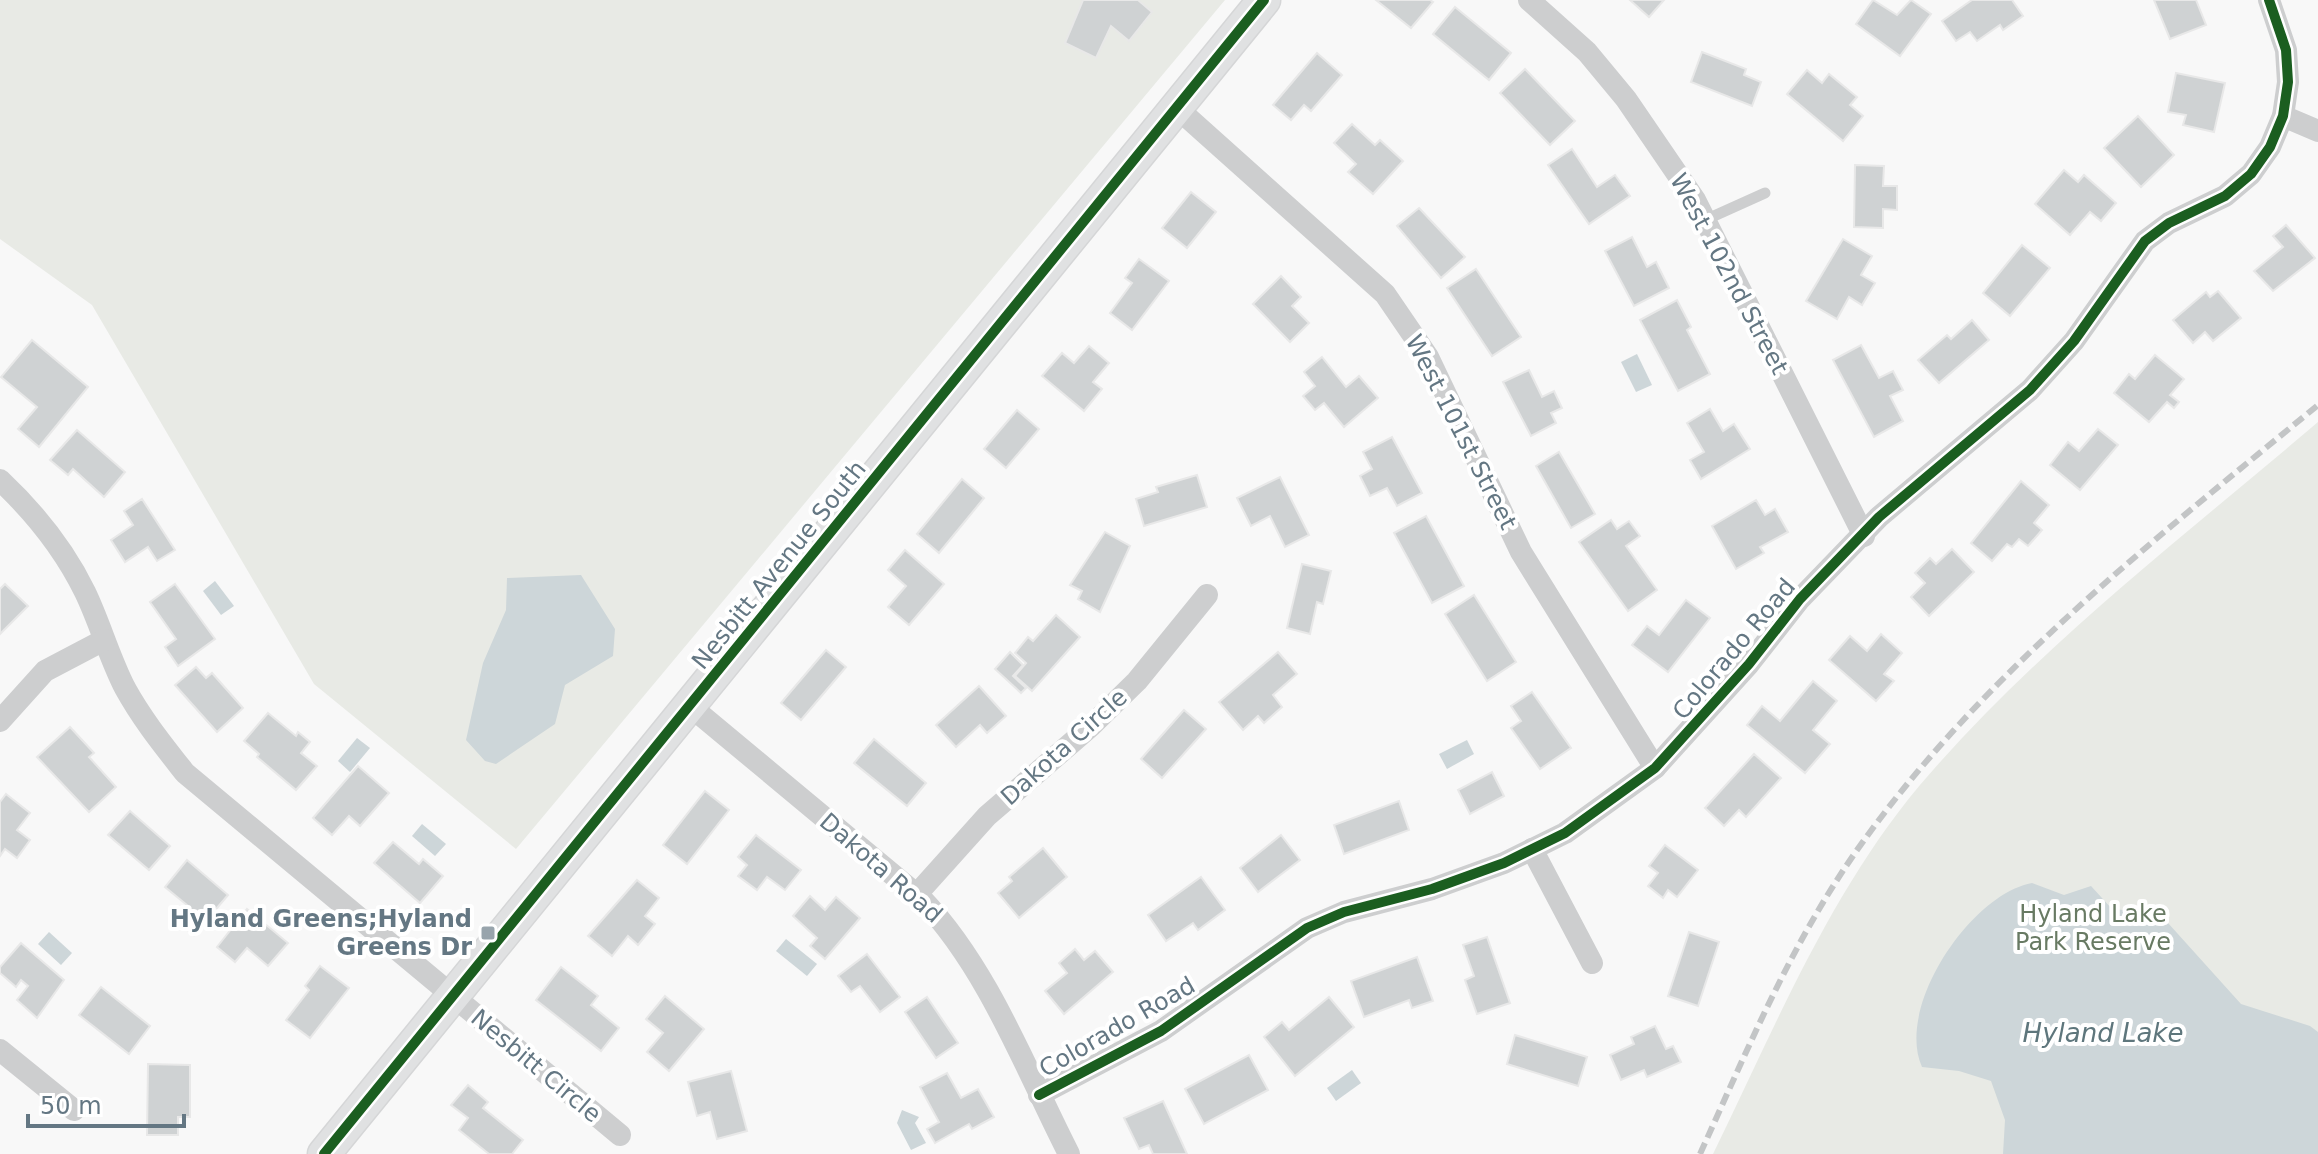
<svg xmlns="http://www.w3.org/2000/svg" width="2318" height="1154" font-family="'DejaVu Sans',sans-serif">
  <rect width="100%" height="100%" fill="#f8f8f8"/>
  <g fill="#e8eae5">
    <polygon points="0,0 1225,0 516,849 314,684 92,305 0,239"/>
    <path d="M2318,422V1154H1713C1774,1029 1830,892 1920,785C2036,649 2182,538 2318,422Z"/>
  </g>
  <g fill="#cdd6d9">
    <polygon points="1637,354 1652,385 1636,392 1621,362"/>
    <polygon points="581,575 615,629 613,656 565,685 555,724 496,764 485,761 466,740 483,663 506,610 507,578"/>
    <polygon points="215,581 234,606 221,615 203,591"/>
    <polygon points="357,738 370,748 350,772 338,761"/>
    <polygon points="1467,740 1474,754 1447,769 1439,754"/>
    <polygon points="422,824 446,844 435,856 412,836"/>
    <path d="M2032,883L2064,895L2091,886L2112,909L2159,913L2241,1004L2310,1026L2318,1032V1154H2003L2005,1120L1991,1081L1959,1071L1922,1067C1895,1007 1971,894 2032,883Z"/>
    <polygon points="49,932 72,953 61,965 38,944"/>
    <polygon points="786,939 817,964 807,976 776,951"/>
    <polygon points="1352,1070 1361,1083 1336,1101 1327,1088"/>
    <polygon points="902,1110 919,1117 915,1123 926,1143 911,1150 897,1123"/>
  </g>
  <g fill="#cfd2d3" stroke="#e8e8e8" stroke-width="2">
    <polygon points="1083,0 1138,0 1152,12 1129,41 1111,26 1096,58 1065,43"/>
    <polygon points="1376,0 1430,0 1433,2 1411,28"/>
    <polygon points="1630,0 1664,0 1649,17"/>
    <polygon points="1873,0 1897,15 1911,0 1931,14 1900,56 1856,24"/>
    <polygon points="1972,0 2012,0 2023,16 2003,30 2000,25 1977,41 1970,32 1956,41 1942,21"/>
    <polygon points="2154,0 2196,0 2206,25 2170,39"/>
    <polygon points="1455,7 1511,53 1489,80 1433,34"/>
    <polygon points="1702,52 1746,69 1744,75 1761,82 1752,106 1691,82"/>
    <polygon points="1317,53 1342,75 1311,111 1304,105 1291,120 1273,105"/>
    <polygon points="1525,69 1575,121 1550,145 1500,93"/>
    <polygon points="1807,70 1822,83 1829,74 1857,97 1850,105 1863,116 1843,141 1787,94"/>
    <polygon points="2176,73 2225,83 2214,132 2183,125 2186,115 2168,112"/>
    <polygon points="2138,116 2174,155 2141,187 2104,148"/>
    <polygon points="1352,124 1375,145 1380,140 1403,161 1373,194 1348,172 1356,164 1334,143"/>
    <polygon points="1572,149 1597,187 1615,175 1630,196 1589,224 1548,165"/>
    <polygon points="1855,165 1884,166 1883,186 1897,186 1897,210 1883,209 1883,228 1854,227"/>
    <polygon points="2064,170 2078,182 2084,175 2116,203 2101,221 2090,212 2070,235 2035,204"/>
    <polygon points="1191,192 1216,212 1187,248 1162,228"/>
    <polygon points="1419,208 1465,257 1441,278 1397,226"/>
    <polygon points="2286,225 2315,258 2273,291 2254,271 2283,247 2273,236"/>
    <polygon points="1632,237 1647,267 1656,262 1669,288 1634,306 1605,251"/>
    <polygon points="1843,239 1872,256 1861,275 1875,283 1862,305 1849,297 1837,319 1806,301"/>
    <polygon points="2022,245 2050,268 2010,316 1983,293"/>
    <polygon points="1139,259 1169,281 1132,330 1110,313 1132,283 1125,278"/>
    <polygon points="1476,269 1521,337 1492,356 1447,288"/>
    <polygon points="1281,276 1301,297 1292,306 1309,323 1290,342 1253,304"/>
    <polygon points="2218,291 2241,318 2213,341 2205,332 2193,343 2173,320 2206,292 2210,297"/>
    <polygon points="1677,300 1691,327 1687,330 1710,374 1678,391 1640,320"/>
    <polygon points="1972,320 1989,340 1939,383 1918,360 1947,335 1951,339"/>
    <polygon points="32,340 88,387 39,447 18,429 37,407 1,377"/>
    <polygon points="1861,345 1879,378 1893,371 1903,390 1890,396 1903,421 1874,437 1833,360"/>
    <polygon points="1089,346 1109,363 1093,382 1102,389 1084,411 1042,376 1062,353 1074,363"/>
    <polygon points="2155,355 2184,379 2170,395 2179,402 2174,408 2167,402 2149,422 2114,393 2129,374 2135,379"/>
    <polygon points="1322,357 1346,387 1359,376 1378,398 1344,427 1324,403 1315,410 1303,396 1315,386 1304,372"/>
    <polygon points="1529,370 1542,397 1554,391 1562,408 1551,413 1556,423 1531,436 1503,382"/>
    <polygon points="1710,409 1723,431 1734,424 1750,449 1701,479 1690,460 1704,452 1687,423"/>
    <polygon points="1017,410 1039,429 1006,468 984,449"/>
    <polygon points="2098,429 2118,445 2080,490 2050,465 2068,442 2079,451"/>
    <polygon points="77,430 125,472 104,497 73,469 68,475 50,460"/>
    <polygon points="1392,437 1422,493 1397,506 1387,488 1370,496 1360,476 1372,469 1363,452"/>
    <polygon points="1559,452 1595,514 1571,528 1536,466"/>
    <polygon points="1197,475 1207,507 1144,526 1136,499 1158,492 1156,487"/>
    <polygon points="1280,477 1309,535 1285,547 1270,516 1251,526 1237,498"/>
    <polygon points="962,479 984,498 939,553 917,534"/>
    <polygon points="2021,481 2049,505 2034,523 2042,530 2028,546 2019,539 2012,547 2007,544 1992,561 1971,543"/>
    <polygon points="142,499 175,550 157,561 148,547 125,562 111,540 133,525 124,511"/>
    <polygon points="1756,500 1765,515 1775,509 1788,532 1760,547 1764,553 1736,569 1712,526"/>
    <polygon points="1426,516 1464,586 1432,603 1394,533"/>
    <polygon points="1611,520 1617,529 1629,521 1640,536 1626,546 1657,590 1628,611 1579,542"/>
    <polygon points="1105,532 1130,546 1100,612 1078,599 1082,591 1070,585"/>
    <polygon points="1952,549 1974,572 1929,616 1911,597 1925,583 1915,573 1930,558 1936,564"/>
    <polygon points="905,550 944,584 909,625 888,607 906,586 888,570"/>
    <polygon points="1302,564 1331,571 1323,604 1317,602 1310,634 1287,628"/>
    <polygon points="5,584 28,606 0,634 0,589"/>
    <polygon points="175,584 215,639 178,666 165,647 176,639 150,602"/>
    <polygon points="1474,595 1516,662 1487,681 1445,614"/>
    <polygon points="1686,600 1710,618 1668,672 1632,645 1647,626 1659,635"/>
    <polygon points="1056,615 1080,637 1032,691 1015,676 1026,663 1015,653 1028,637 1033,641"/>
    <polygon points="1881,634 1902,653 1884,674 1894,681 1876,701 1829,660 1850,636 1867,651"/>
    <polygon points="826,650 846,667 801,720 781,703"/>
    <polygon points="1010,652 1023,665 1013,676 1026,688 1021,693 995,669"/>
    <polygon points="1278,652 1297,674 1273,695 1282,707 1264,723 1258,716 1243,730 1219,702"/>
    <polygon points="196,667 206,678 212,673 243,708 217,732 175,685"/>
    <polygon points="1813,681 1837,701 1813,730 1830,744 1805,773 1747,725 1762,706 1780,721"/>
    <polygon points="979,686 1006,716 987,733 980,725 956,747 936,725"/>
    <polygon points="1532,692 1571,748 1540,769 1511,728 1521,721 1511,706"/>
    <polygon points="1184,710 1206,729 1162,778 1141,759"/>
    <polygon points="268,713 296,736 298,732 310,742 301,753 317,766 296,790 257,757 259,754 244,741"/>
    <polygon points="70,727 94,753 89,757 116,787 89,812 37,757"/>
    <polygon points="874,739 926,783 907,806 854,763"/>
    <polygon points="1754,754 1781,778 1746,817 1739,810 1724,826 1705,808"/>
    <polygon points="358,766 389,793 360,826 349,816 332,835 313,818"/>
    <polygon points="1492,772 1504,796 1470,814 1458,790"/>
    <polygon points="705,791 729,810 687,864 663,845"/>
    <polygon points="6,794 30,813 17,830 30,840 17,858 5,849 0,856 0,802"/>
    <polygon points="1399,801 1409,830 1344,854 1334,825"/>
    <polygon points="130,811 170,846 149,870 108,835"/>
    <polygon points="756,835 801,870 785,890 767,877 757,890 738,876 747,865 738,857"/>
    <polygon points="1281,835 1300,860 1258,892 1240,868"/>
    <polygon points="393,842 419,864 423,859 443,876 420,903 374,863"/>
    <polygon points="1665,845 1698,870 1677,897 1668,890 1663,898 1648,886 1658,873 1649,866"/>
    <polygon points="1043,848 1067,877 1019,918 998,893 1012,881 1009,877"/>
    <polygon points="187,860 228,895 194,935 174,919 187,905 165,887"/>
    <polygon points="1201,877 1225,910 1198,930 1193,923 1166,941 1148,915"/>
    <polygon points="637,880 659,898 645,916 655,924 638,945 628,936 612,956 588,936"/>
    <polygon points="810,896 825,910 836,897 860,918 825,959 810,946 817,938 793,916"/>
    <polygon points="247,909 288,943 268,966 247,948 235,962 217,947"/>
    <polygon points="1689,932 1719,942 1698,1006 1668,996"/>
    <polygon points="1487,937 1510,1003 1477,1014 1465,980 1474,976 1463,945"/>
    <polygon points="21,943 64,980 37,1018 17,1000 28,986 21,980 16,987 0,973 0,967"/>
    <polygon points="1075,949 1084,960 1095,951 1113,972 1064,1014 1045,991 1067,973 1059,963"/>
    <polygon points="867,954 900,997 880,1012 860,986 851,992 838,976"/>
    <polygon points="1417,957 1433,1001 1412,1008 1409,1000 1364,1017 1351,981"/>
    <polygon points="320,966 349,988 310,1038 286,1020 309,990 305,986"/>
    <polygon points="561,967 598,996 591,1005 619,1028 601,1051 536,1000"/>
    <polygon points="101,987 150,1026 129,1054 79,1015"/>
    <polygon points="665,996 704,1029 669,1071 647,1052 663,1033 646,1019"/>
    <polygon points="927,997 958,1043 936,1058 905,1012"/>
    <polygon points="1329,997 1354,1027 1295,1076 1264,1037 1282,1022 1289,1030"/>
    <polygon points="1655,1026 1666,1049 1673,1046 1681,1062 1647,1077 1644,1070 1621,1080 1610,1055 1634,1044 1631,1037"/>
    <polygon points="1515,1035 1587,1057 1578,1086 1507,1064"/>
    <polygon points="1249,1055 1268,1090 1204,1124 1185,1089"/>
    <polygon points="148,1064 190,1065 190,1117 178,1117 178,1135 147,1135"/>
    <polygon points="731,1071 747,1131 717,1139 710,1112 697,1116 688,1082"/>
    <polygon points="947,1073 961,1098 978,1089 994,1117 972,1129 969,1124 935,1143 927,1129 939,1122 920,1087"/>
    <polygon points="468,1085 488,1102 483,1108 523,1140 512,1154 489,1154 459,1130 468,1118 451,1105"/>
    <polygon points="1163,1101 1187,1154 1153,1154 1149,1145 1139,1149 1124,1118"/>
  </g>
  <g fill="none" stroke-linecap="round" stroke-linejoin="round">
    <defs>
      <polyline id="secondary" points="324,1154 1264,0"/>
    </defs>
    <use href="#secondary" stroke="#d5d6d7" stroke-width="35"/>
    <polyline stroke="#cdcecf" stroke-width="11" points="1705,220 1765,193"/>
    <g stroke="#cdcecf" stroke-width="22">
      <polyline points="1529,0 1587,52 1626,99 1695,200 1864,536"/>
      <polyline points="1177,108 1385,294 1428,357 1521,552 1655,768"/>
      <polyline points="2283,116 2318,131"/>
      <path d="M0,480C34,512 64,549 85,592C100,623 109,657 125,688C142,719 163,745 185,773L620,1135"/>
      <path d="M690,706L922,899C989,970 1025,1068 1069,1154"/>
      <polyline points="0,721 45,671 104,640"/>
      <polyline points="1532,849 1592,963"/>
      <polyline points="917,894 987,816 1091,726 1137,681 1207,595"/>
      <polyline points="0,1050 74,1110"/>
      <polyline points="1039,1095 1161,1031 1307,928 1344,912 1432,889 1504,863 1565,833 1655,768 1749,664 1800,599 1879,517 2030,390 2074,341 2145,241 2169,223 2225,196 2251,174 2270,147 2283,116 2288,82 2286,50 2269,0"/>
    </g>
    <use href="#secondary" stroke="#e0e1e2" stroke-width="32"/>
    <path stroke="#c3c5c6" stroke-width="6" stroke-dasharray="12 6" stroke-linecap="butt" d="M1700,1154C1747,1051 1790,946 1855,853C1977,678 2154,540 2318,405"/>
    <defs>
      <g id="cycleway">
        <polyline points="1039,1095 1161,1031 1307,928 1344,912 1432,889 1504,863 1565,833 1655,768 1749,664 1800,599 1879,517 2030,390 2074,341 2145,241 2169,223 2225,196 2251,174 2270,147 2283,116 2288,82 2286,50 2269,0"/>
        <polyline points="324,1154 1264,0"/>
      </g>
    </defs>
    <use href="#cycleway" stroke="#fff" stroke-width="15"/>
    <use href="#cycleway" stroke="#1b5e20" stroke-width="10"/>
  </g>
  <rect fill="#98a4ac" stroke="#fff" stroke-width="3" x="480" y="925" width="16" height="16" rx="4"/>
  <g text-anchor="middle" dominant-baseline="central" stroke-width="8" stroke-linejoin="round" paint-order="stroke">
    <g font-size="24" fill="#647783" stroke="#fff">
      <text transform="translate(1729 274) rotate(62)">West 102nd Street</text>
      <text transform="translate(1461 432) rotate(63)">West 101st Street</text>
      <text transform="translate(779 565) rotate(-51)">Nesbitt Avenue South</text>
      <text transform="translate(1734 649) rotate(-50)">Colorado Road</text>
      <text transform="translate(1064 747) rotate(-42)">Dakota Circle</text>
      <text transform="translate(881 868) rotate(41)">Dakota Road</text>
      <text transform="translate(1117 1027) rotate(-30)">Colorado Road</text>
      <text transform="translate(536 1066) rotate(40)">Nesbitt Circle</text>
    </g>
    <g font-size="24" fill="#687a63" stroke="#fff">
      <text x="2093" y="914">Hyland Lake<tspan x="2093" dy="28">Park Reserve</tspan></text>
    </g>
    <g font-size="24" font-weight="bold" fill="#647783" stroke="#fff" text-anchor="end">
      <text x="472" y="919">Hyland Greens;Hyland<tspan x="472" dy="28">Greens Dr</tspan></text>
    </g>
    <g font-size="26" font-style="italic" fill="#5e767c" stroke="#fff">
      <text x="2103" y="1033">Hyland Lake</text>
    </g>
  </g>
  <path d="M28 1114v12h156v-12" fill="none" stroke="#647783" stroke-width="4"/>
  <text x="40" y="1114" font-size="24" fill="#647783" stroke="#ffffff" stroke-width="6" paint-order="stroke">50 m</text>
</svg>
